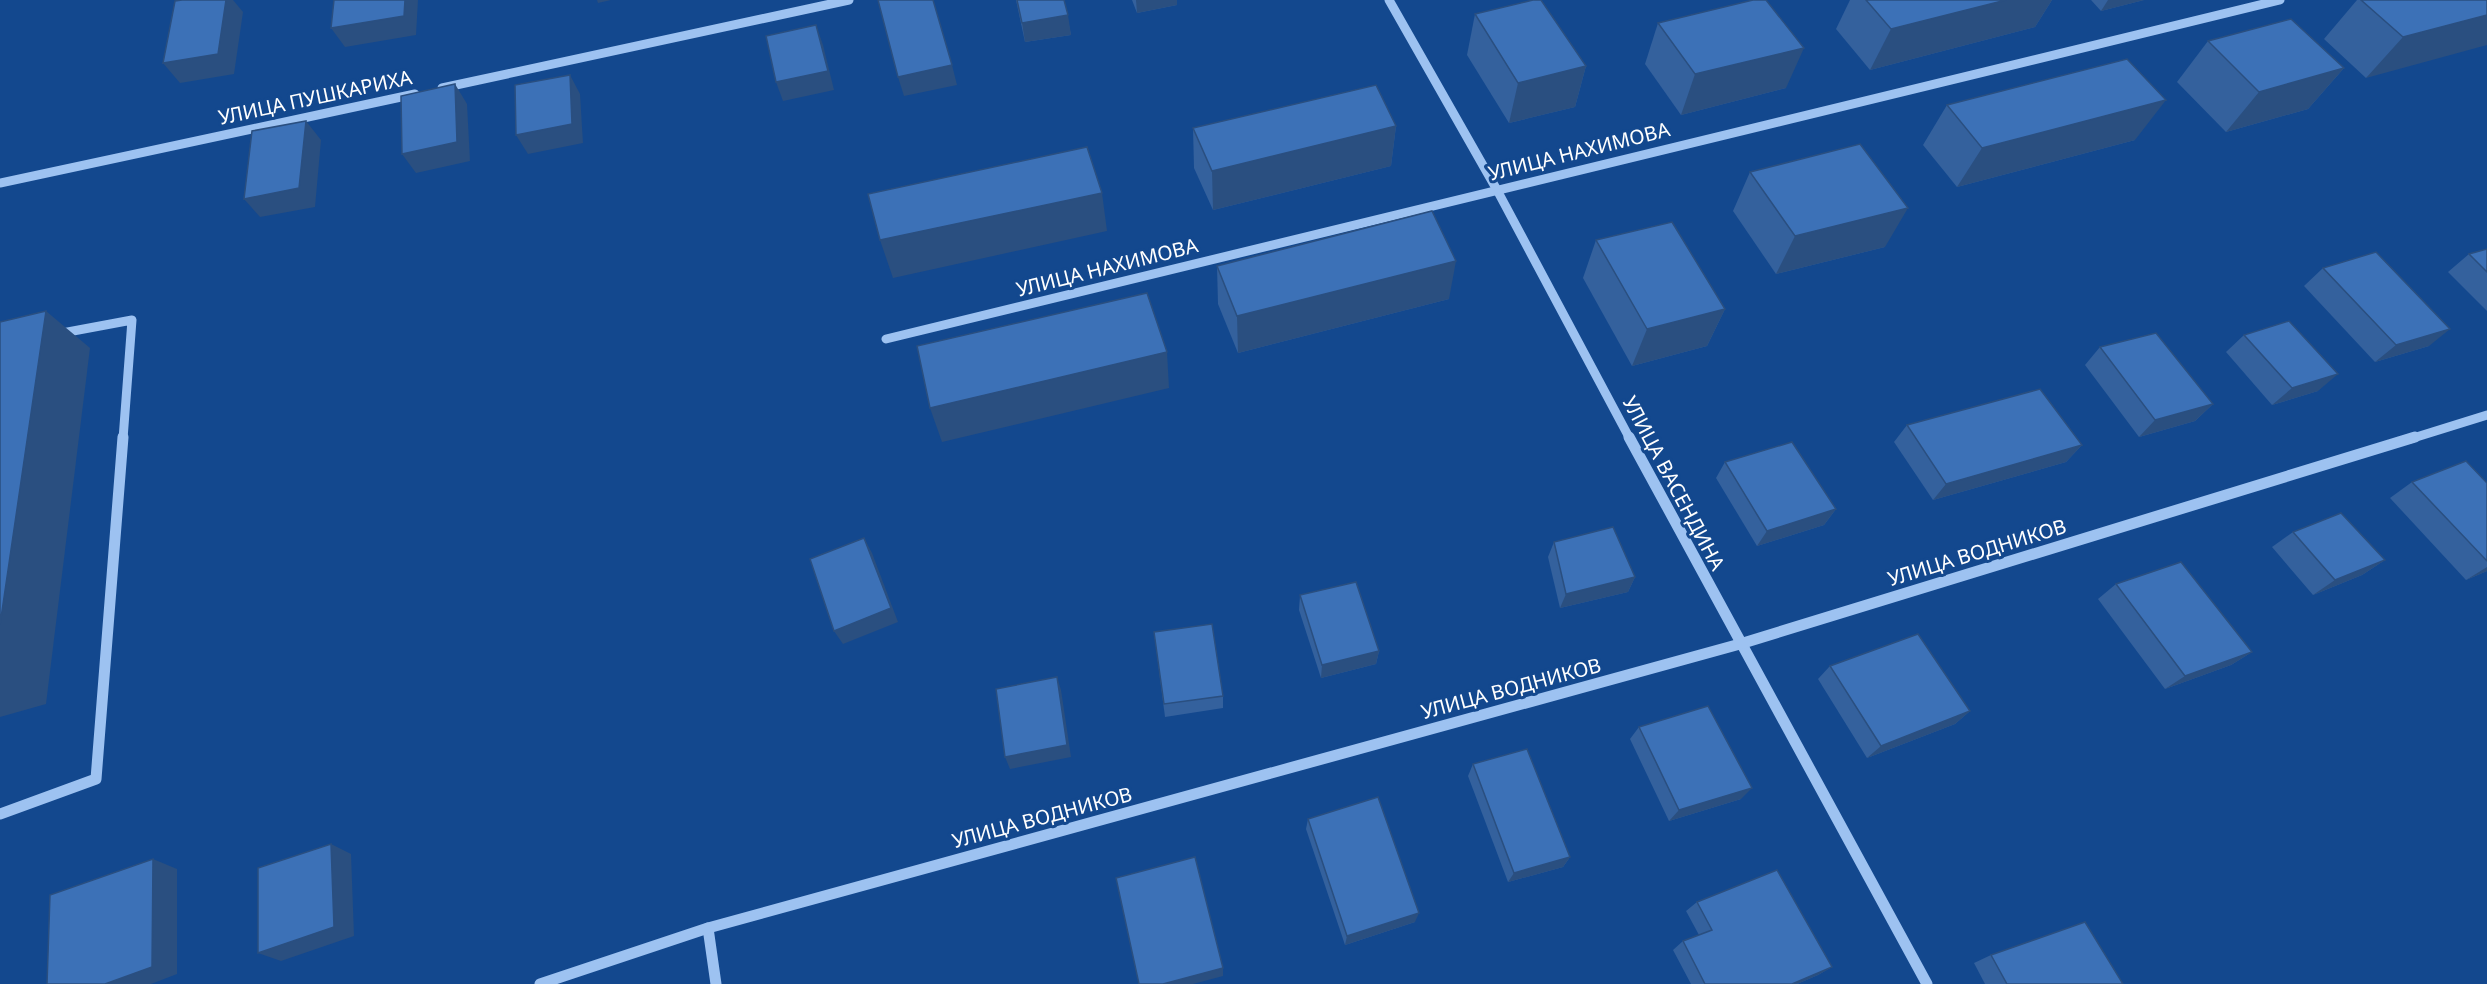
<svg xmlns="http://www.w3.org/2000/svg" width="2487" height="984" font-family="'Noto Sans',sans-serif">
  <rect width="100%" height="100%" fill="#13488e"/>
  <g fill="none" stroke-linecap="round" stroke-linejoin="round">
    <g stroke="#9dc2f1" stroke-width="9">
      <polyline points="1389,0 1497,190 1630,439"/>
      <polyline points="442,88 849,0"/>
      <polyline points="0,183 415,94"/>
      <polyline points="57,334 132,320 123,439"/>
      <polyline points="886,339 2280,0"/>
      <polyline points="2410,439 2487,415"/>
    </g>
    <g stroke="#9dc2f1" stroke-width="11">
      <polyline points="1629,437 1927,984"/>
      <polyline points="0,814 96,779 123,437"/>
      <polyline points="708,928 716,984"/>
      <polyline points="540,984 708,928 1740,644 2415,437"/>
    </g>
  </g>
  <g fill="#34619d">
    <polygon points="1016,0 1064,0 1071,35 1025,42"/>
    <polygon points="1132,0 1177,0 1177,5 1137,13"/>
    <polygon points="1850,0 2052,0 2035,27 1870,70 1836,29"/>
    <polygon points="2091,0 2144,0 2101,11"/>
    <polygon points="2357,0 2487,0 2366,78 2324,39"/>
    <polygon points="1475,14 1586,66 1575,107 1509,123 1467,55"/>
    <polygon points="1658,23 1786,88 1681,115 1645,64"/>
    <polygon points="2208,41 2344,68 2308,109 2226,132 2177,82"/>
    <polygon points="1947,105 2135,140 1957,187 1923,145"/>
    <polygon points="1396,126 1391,166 1213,210 1194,168 1193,128"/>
    <polygon points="1750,172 1885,247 1776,274 1733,211"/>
    <polygon points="1596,240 1725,309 1707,346 1632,366 1583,278"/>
    <polygon points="2487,249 2487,311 2448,272 2469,254"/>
    <polygon points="1217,266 1449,299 1238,353 1218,304"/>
    <polygon points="2323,268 2429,346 2375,362 2304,286"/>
    <polygon points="2244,335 2318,391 2272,405 2226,352"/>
    <polygon points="2100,347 2213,404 2195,421 2139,437 2085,365"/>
    <polygon points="1907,425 2082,445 2066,462 1933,500 1894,442"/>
    <polygon points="1725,462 1836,509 1824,525 1757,546 1716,478"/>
    <polygon points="2412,482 2487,483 2487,571 2466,580 2390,498"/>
    <polygon points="2293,532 2385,560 2362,575 2313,595 2272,547"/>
    <polygon points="1554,542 1635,577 1628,592 1560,608 1548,557"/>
    <polygon points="2116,584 2252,652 2231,665 2165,689 2098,599"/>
    <polygon points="1300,595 1379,651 1376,664 1321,678 1299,610"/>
    <polygon points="1154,632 1223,696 1223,708 1165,717"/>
    <polygon points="1830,666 1970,711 1955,724 1867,758 1818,679"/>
    <polygon points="1639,727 1741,799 1669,821 1630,739"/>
    <polygon points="1473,764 1570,857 1563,867 1508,882 1468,776"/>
    <polygon points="1308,819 1415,922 1345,945 1306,829"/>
    <polygon points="1697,902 1832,967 1818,975 1797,984 1691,984 1673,950 1683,941 1699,935 1686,911"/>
    <polygon points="1991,955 2123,984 1985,984 1974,963"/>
  </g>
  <g fill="#2a4f80">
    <polygon points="226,0 233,0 243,12 234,74 180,83 163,63"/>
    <polygon points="405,0 418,0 416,35 345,47 331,28"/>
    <polygon points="597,0 611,0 598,3"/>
    <polygon points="1136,0 1177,0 1177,5 1137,13"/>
    <polygon points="2006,0 2052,0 2035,27 1870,70 1891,29"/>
    <polygon points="2108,0 2144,0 2101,11"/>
    <polygon points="1068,15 1071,35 1025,42 1022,23"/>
    <polygon points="2487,15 2487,45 2366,78 2403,37"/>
    <polygon points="816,25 823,45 834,90 783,101 776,82"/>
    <polygon points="1804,48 1786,88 1681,115 1695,74"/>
    <polygon points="952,65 957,85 904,96 898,77"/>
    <polygon points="1586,66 1575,107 1509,123 1518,83"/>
    <polygon points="2344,68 2308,109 2226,132 2259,92"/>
    <polygon points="570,75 580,94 583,143 528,154 516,135"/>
    <polygon points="455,84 467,104 470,161 416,173 402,154"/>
    <polygon points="2166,100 2135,140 1957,187 1982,148"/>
    <polygon points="306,121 321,140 315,207 260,217 244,199"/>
    <polygon points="1396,126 1391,166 1213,210 1212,171"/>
    <polygon points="1102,193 1107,231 893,278 880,240"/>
    <polygon points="1908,208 1885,247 1776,274 1795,236"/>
    <polygon points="1456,261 1449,299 1238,353 1237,316"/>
    <polygon points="1725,309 1707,346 1632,366 1647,329"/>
    <polygon points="46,311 90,348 46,704 0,717 0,625"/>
    <polygon points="2450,329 2429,346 2375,362 2396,345"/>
    <polygon points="1167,352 1169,388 942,442 930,408"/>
    <polygon points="2338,374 2318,391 2272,405 2292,388"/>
    <polygon points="2213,404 2195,421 2139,437 2155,420"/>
    <polygon points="2082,445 2066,462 1933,500 1946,484"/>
    <polygon points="1836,509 1824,525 1757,546 1767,531"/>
    <polygon points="864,538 872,553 898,622 843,644 834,631"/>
    <polygon points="2385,560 2362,575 2313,595 2335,580"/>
    <polygon points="2487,567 2487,571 2466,580"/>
    <polygon points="1635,577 1628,592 1560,608 1566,594"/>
    <polygon points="1379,651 1376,664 1321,678 1322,665"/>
    <polygon points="2252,652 2231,665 2165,689 2185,676"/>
    <polygon points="1057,677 1061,690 1071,757 1010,769 1005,757"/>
    <polygon points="1970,711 1955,724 1867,758 1881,746"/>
    <polygon points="1752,788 1741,799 1669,821 1679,810"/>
    <polygon points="331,844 351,854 354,936 281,961 258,953"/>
    <polygon points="1570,857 1563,867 1508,882 1514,873"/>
    <polygon points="153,859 177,869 177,974 151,984 105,984"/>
    <polygon points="1419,913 1415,922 1345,945 1347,936"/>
    <polygon points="1832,967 1818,975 1797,984 1792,984"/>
    <polygon points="1223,968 1223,976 1193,984 1163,984"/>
  </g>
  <g fill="#3c71b7" stroke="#2a4f80" stroke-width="1.5">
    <polygon points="182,0 226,0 218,54 163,63 175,1"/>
    <polygon points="334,0 405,0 404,16 331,28"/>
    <polygon points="878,0 933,0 952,65 898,77"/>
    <polygon points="1017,0 1064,0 1068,15 1022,23"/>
    <polygon points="1533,0 1541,0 1586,66 1518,83 1475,14"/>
    <polygon points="1753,0 1766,0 1804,48 1695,74 1658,23"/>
    <polygon points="1866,0 2006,0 1891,29"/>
    <polygon points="2361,0 2487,0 2487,15 2403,37"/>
    <polygon points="2291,19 2344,68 2259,92 2208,41"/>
    <polygon points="816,25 828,71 776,82 766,36"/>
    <polygon points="2127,59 2166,100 1982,148 1947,105"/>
    <polygon points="570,75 572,124 516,135 515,85"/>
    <polygon points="455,84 457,142 402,154 401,96"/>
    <polygon points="1376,85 1396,126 1212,171 1193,128"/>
    <polygon points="306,121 299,188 244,199 252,131"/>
    <polygon points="1860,144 1908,208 1795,236 1750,172"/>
    <polygon points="1087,147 1102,193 880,240 868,194"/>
    <polygon points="1432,211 1456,261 1237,316 1217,266"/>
    <polygon points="1672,222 1725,309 1647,329 1596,240"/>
    <polygon points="2487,249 2487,272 2469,254"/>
    <polygon points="2376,252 2450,329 2396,345 2323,268"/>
    <polygon points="1147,293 1167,352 930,408 917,346"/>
    <polygon points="46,311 0,625 0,322"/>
    <polygon points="2289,321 2338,374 2292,388 2244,335"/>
    <polygon points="2156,333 2213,404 2155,420 2100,347"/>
    <polygon points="2040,389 2082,445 1946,484 1907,425"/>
    <polygon points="1792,442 1836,509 1767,531 1725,462"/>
    <polygon points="2466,461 2487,483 2487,561 2412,482"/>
    <polygon points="2341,513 2385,560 2335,580 2293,532"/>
    <polygon points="1613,527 1635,577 1566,594 1554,542"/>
    <polygon points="864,538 891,608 834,631 810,559"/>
    <polygon points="2181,562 2252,652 2185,676 2116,584"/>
    <polygon points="1356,582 1379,651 1322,665 1300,595"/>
    <polygon points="1212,624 1223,696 1164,704 1154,632"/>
    <polygon points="1918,634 1970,711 1881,746 1830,666"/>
    <polygon points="1057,677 1067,745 1005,757 996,689"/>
    <polygon points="1708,706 1752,788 1679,810 1639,727"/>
    <polygon points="1527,749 1570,857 1514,873 1473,764"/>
    <polygon points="1378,797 1419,913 1347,936 1308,819"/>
    <polygon points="331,844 334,927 258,953 258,868"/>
    <polygon points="1195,857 1223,968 1163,984 1139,984 1116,878"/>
    <polygon points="153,859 152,967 105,984 47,984 50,895"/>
    <polygon points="1777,870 1832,967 1792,984 1705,984 1683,941 1712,930 1697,902"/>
    <polygon points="2085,922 2123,984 2007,984 1991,955"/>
  </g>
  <g text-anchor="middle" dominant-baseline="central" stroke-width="6" stroke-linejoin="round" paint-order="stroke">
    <g font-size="20" fill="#fff" stroke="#13488e">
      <text transform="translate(315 97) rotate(-12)">УЛИЦА ПУШКАРИХА</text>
      <text transform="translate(1579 151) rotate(-14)">УЛИЦА НАХИМОВА</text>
      <text transform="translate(1107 267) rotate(-14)">УЛИЦА НАХИМОВА</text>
      <text transform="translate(1674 483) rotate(62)">УЛИЦА ВАСЕНДИНА</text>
      <text transform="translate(1977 552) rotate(-17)">УЛИЦА ВОДНИКОВ</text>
      <text transform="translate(1511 688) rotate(-15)">УЛИЦА ВОДНИКОВ</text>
      <text transform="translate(1042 817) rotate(-15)">УЛИЦА ВОДНИКОВ</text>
    </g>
  </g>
</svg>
